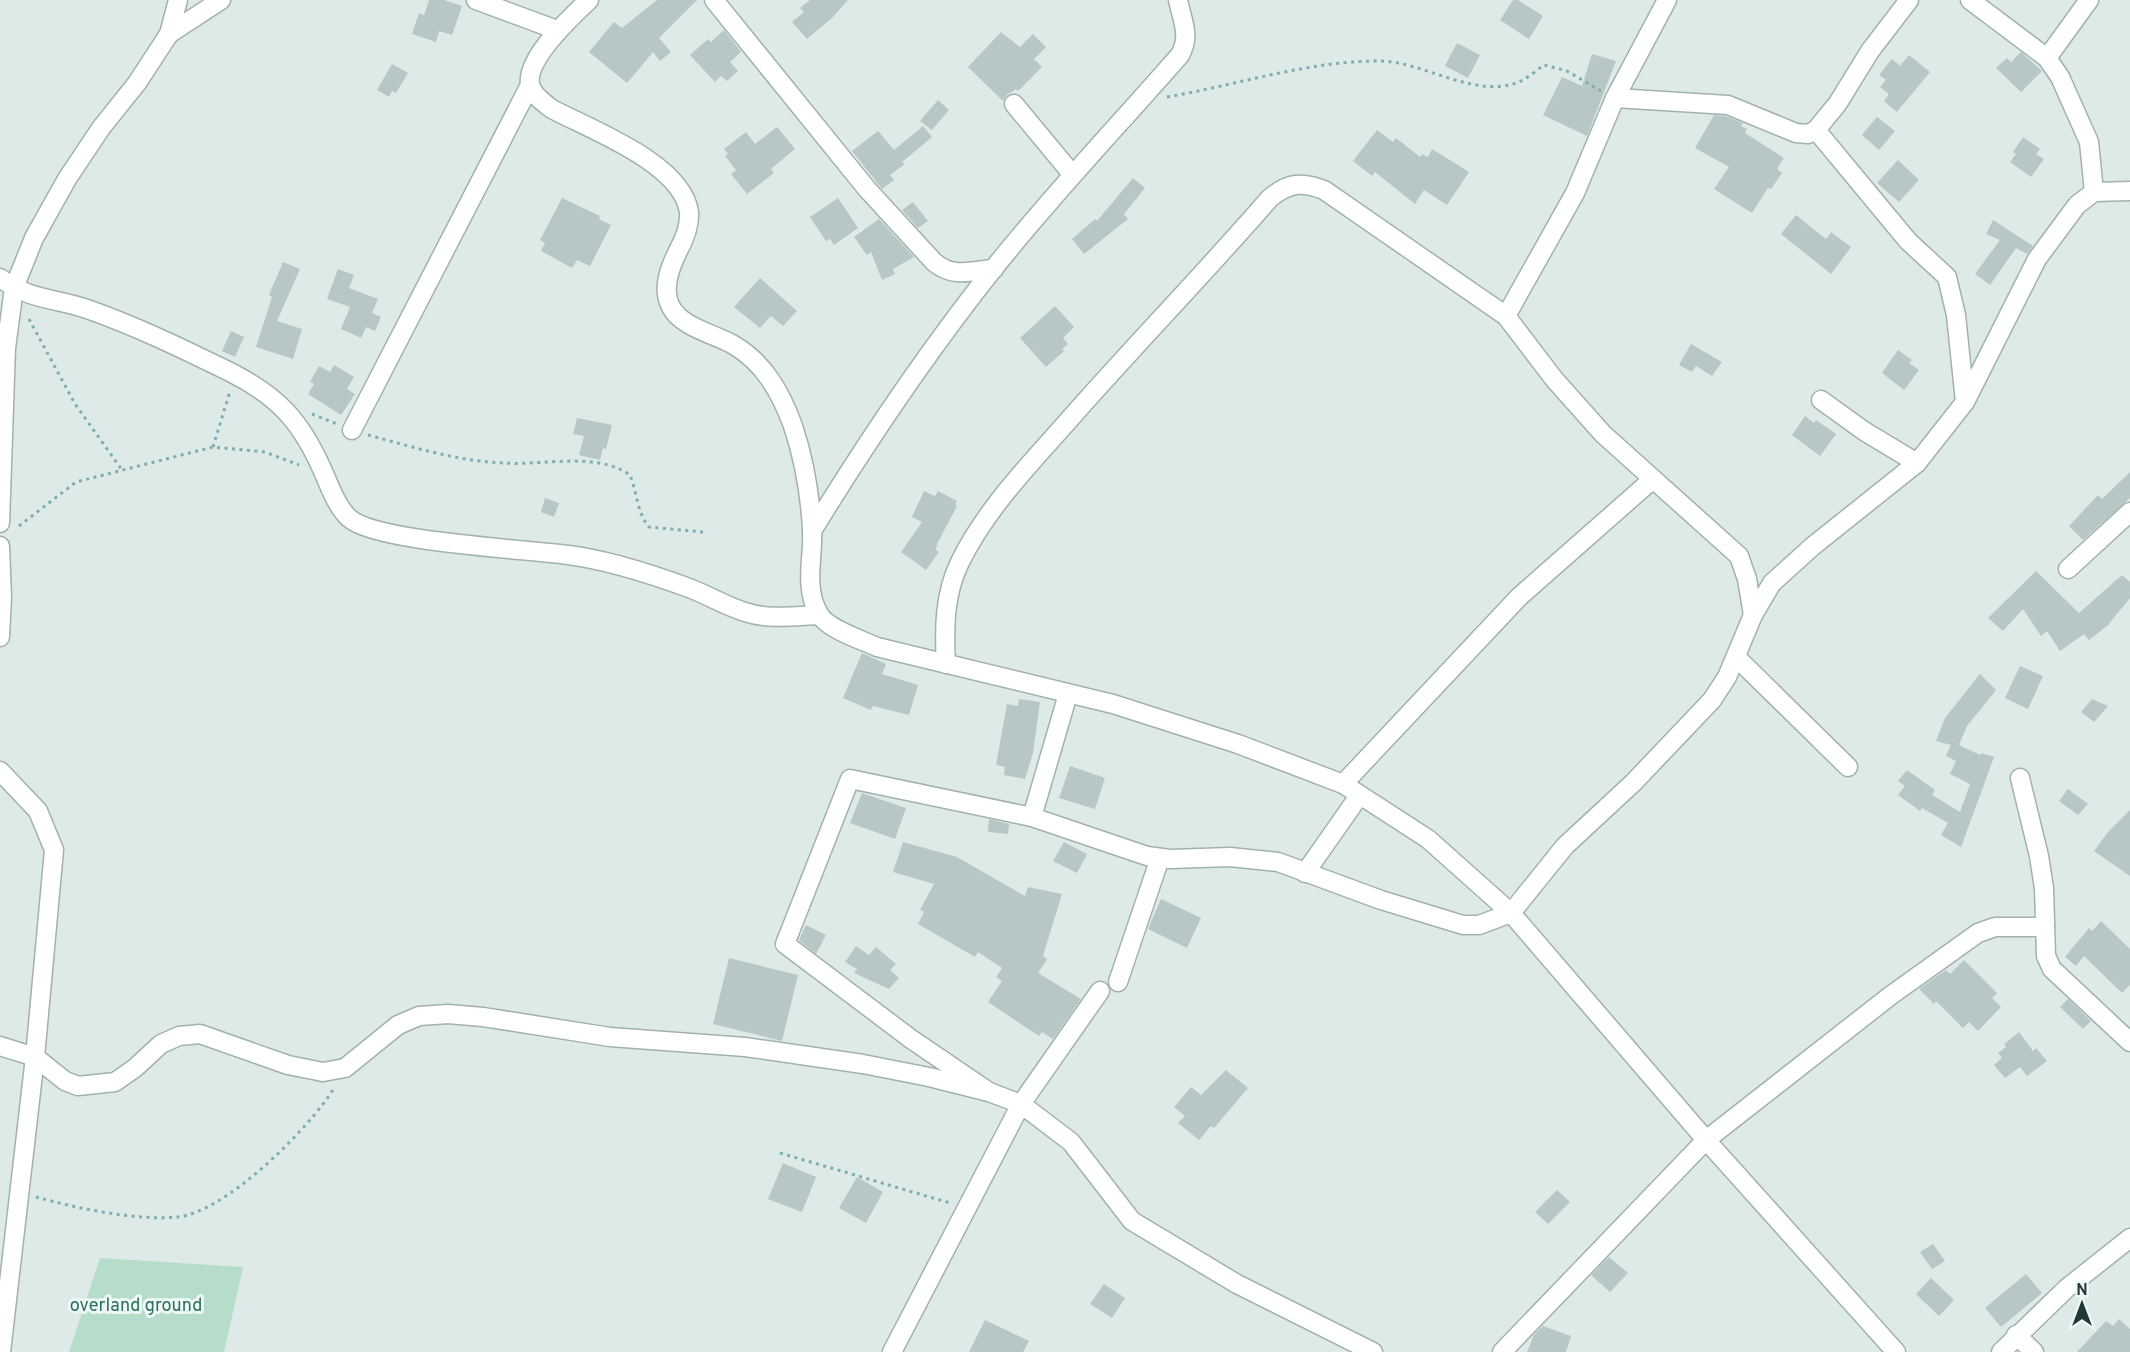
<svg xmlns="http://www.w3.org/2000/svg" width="2130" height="1352" font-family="Overpass,sans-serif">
  <rect width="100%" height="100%" fill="#deeae8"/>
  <polygon fill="#b6dcca" points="100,1258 243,1267 224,1352 69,1352"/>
  <g fill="#b6c7c5">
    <polygon points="429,0 444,0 462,6 452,35 439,31 436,42 412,34 419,13 424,15"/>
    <polygon points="657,0 697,0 659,38 671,52 660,61 653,52 627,83 589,52 614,22 622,28"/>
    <polygon points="810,0 848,0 833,17 807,39 792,22 804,12 800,8"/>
    <polygon points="1513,0 1518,0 1543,16 1529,39 1500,20"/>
    <polygon points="724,30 741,52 730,62 738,71 727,81 721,76 715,82 690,55 708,39 711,42"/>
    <polygon points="1001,32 1020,47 1033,34 1046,47 1034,59 1042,67 1018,91 1016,89 1007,95 1003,101 968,67"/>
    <polygon points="1457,43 1480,55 1468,78 1445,66"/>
    <polygon points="2021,52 2042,71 2021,92 1996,68 2007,58 2011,62"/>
    <polygon points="1592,54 1616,61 1587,136 1543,115 1562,77 1582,86"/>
    <polygon points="1909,55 1930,72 1897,112 1884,101 1889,94 1880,87 1886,80 1879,75 1892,59 1900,66"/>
    <polygon points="392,64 408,73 396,93 392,91 389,97 377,90"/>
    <polygon points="938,100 949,110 932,130 920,121"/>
    <polygon points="1714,115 1725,116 1743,123 1741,126 1747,129 1745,133 1784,158 1777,169 1782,173 1771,189 1768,188 1752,213 1714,189 1729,167 1695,148"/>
    <polygon points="1877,117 1895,131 1879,150 1862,135"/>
    <polygon points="923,126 932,137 902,162 905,164 890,175 894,180 882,189 852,151 878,131 894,150"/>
    <polygon points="777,127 795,149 771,169 774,173 747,194 731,174 736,170 725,156 728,154 724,149 746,132 755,144"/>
    <polygon points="1377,130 1393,142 1396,138 1420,157 1422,154 1428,157 1432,149 1469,172 1447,205 1424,190 1415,204 1375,172 1372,176 1353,161"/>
    <polygon points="2023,137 2040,149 2036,154 2044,159 2031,177 2010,162 2016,154 2013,152"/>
    <polygon points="1898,160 1919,180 1899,202 1877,183"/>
    <polygon points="1133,178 1145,188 1124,214 1128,219 1084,254 1072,239 1095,219 1097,221"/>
    <polygon points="562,198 600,216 599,219 611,225 590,266 577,260 572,268 541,251 545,243 540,240"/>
    <polygon points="838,198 858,228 834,245 830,239 826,241 810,217"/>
    <polygon points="913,202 928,221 918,228 902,210"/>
    <polygon points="1796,215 1826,239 1831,232 1851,247 1831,274 1781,234"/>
    <polygon points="879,219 914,257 893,269 895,274 882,280 871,252 867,255 854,237"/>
    <polygon points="1993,220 2033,246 2027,254 2016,248 1990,285 1975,274 2000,240 1986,234"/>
    <polygon points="283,262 300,269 277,321 302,329 293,359 256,347 272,297 269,295"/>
    <polygon points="338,269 354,275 349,288 378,299 372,313 381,317 375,331 366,327 361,338 341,329 350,307 327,299"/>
    <polygon points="760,278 797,311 783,326 771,316 760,328 734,307"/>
    <polygon points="1055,306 1074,327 1063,338 1068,344 1062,349 1064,351 1046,367 1020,338"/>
    <polygon points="231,331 244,337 235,357 222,351"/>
    <polygon points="1691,344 1722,362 1712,376 1696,366 1692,372 1679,365"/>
    <polygon points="1898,350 1912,360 1909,363 1919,370 1904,390 1882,373"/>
    <polygon points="334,365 354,377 347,389 355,394 341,415 308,394 314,384 310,382 319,366 330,372"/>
    <polygon points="1805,416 1814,423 1816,420 1836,434 1820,456 1792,435"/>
    <polygon points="577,418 612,425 606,449 603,448 600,460 579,455 584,436 573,434"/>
    <polygon points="2130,472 2130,498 2083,540 2069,526 2098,495 2102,499"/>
    <polygon points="924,491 935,496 938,491 957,501 955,505 957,506 937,544 936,550 939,552 926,570 901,552 922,522 912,517"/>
    <polygon points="545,498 559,503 554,517 541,512"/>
    <polygon points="2036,571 2079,613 2122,575 2130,582 2130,598 2108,625 2089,640 2084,634 2060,651 2047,631 2041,636 2023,609 2003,631 1988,618"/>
    <polygon points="862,653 886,664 882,674 918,685 909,715 873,706 871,710 843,698"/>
    <polygon points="2020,666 2043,676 2028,709 2005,698"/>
    <polygon points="1980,674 1996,690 1967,726 1959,745 1980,755 1978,761 1981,753 1994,757 1961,847 1941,835 1948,823 1922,808 1920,811 1898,795 1905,786 1898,781 1907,770 1935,790 1932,795 1960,812 1970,784 1950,774 1956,761 1946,756 1951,745 1936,741 1945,718"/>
    <polygon points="1019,699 1040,702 1033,753 1025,779 1004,775 1005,767 996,765 1007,704 1018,706"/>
    <polygon points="2092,699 2108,706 2094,722 2081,712"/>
    <polygon points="1070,766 1105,778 1095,809 1059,798"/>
    <polygon points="2068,789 2088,804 2078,815 2059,801"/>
    <polygon points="862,793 906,808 895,839 850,823"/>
    <polygon points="2130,810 2130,876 2094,851 2108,832"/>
    <polygon points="989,819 1009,824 1008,834 988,832"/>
    <polygon points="903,842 957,857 1025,896 1028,887 1062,894 1043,956 1047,959 1038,973 1081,999 1053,1039 1042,1032 1039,1036 988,1002 1002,981 996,977 1002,968 978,952 975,957 918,924 924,912 920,910 934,884 893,872"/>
    <polygon points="1064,842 1087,854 1077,873 1053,861"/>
    <polygon points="1161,899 1201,918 1187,948 1148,929"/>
    <polygon points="2101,921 2130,949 2130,985 2122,993 2084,956 2076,966 2065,957 2089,928 2092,931"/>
    <polygon points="806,925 826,935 816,954 799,940"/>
    <polygon points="856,946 869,955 876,947 896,964 890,970 899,978 889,989 854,973 857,969 845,962"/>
    <polygon points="729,958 798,975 782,1041 713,1024"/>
    <polygon points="1964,960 1997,993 1992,998 2001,1007 1978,1031 1969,1022 1963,1028 1936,1001 1934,1004 1919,989 1946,970 1950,974"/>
    <polygon points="2068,999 2091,1021 2083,1029 2060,1007"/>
    <polygon points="2019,1032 2033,1051 2036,1048 2047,1061 2027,1076 2020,1067 2005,1078 1994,1065 2002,1058 1998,1053 2006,1047 2004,1044"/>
    <polygon points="1226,1070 1248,1088 1214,1128 1211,1126 1199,1140 1178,1123 1185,1116 1174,1107 1191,1087 1201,1095"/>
    <polygon points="783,1163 816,1177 802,1212 768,1199"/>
    <polygon points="857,1177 883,1192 866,1223 839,1208"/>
    <polygon points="1557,1190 1570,1202 1548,1224 1535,1212"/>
    <polygon points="1933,1244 1945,1261 1932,1269 1920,1252"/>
    <polygon points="1609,1257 1628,1273 1610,1292 1591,1275"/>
    <polygon points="2026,1274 2042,1293 2001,1327 1985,1308"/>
    <polygon points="1931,1278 1954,1300 1939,1316 1916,1294"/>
    <polygon points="1104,1284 1125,1298 1112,1318 1090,1304"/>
    <polygon points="2119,1319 2130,1329 2130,1352 2077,1352 2106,1321 2113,1326"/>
    <polygon points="985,1320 1029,1341 1023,1352 969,1352"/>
    <polygon points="1543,1326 1571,1336 1566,1352 1527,1352 1534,1335"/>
  </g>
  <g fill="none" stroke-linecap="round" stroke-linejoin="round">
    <defs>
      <g id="minor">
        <polyline points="476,0 557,30"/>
        <path d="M714,0L867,189L934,262C952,278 971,271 994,269"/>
        <polyline points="1970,0 2047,58 2060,77 2089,142 2094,192"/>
        <polyline points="169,34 221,0"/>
        <polyline points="2047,58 2089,0"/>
        <polyline points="1615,98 1728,105 1796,133 1808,134 1816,130 1838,103 1870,51 1909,0"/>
        <polyline points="1014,104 1072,174"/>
        <polyline points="1816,130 1908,241 1947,277 1956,315 1965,402"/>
        <path d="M0,278C29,300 54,298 87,309C136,326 185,350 232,373C279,397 301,422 322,469C329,484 336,506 349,518C375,542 525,549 568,555C608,560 651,574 689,588C708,595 725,606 745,612C768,620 795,616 819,615"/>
        <polyline points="1506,316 1575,193 1615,98 1667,0"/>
        <polyline points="1821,400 1864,431 1917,463"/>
        <polyline points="352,430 530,85"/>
        <polyline points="0,523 6,348 14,288 34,238 67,179 101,128 137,83 169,34 178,0"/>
        <path d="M812,531C868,440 927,352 994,268C1053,194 1118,126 1180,55C1191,36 1182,20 1178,0"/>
        <polyline points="0,546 2,598 0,637"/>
        <polyline points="2068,569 2130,512"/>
        <polyline points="1736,657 1848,767"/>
        <path d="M946,664C944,630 944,594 960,562C986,509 1029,465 1068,421C1134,346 1204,274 1270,198C1288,183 1302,181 1324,190L1506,316L1554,379L1603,434L1739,556L1747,579L1753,615"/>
        <polyline points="0,771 38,811 54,850 35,1057 1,1352"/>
        <polyline points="2020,778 2039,856 2044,888 2046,956 2052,969 2130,1042"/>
        <polyline points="1343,784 1519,597 1653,479"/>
        <polyline points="1032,817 1068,694"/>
        <polyline points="1305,873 1359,796"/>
        <polyline points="1118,982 1160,858"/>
        <polyline points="0,1046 35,1057 65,1081 78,1086 115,1082 135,1068 161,1044 179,1036 200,1034 288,1065 323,1072 345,1068 398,1025 419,1016 448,1014 483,1017 610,1037 745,1047 863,1064 929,1077 989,1092 1021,1104 1071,1142 1132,1221 1237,1284 1373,1352"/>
        <polyline points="989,1092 911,1039 785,944 850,779 1032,817 1147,856 1170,859 1230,857 1278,862 1381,900 1463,925 1479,925 1511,913 1565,846 1633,783 1712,700 1727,677 1753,615 1772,583 1813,546 1917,463 1965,402 2037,259 2077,205 2094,192 2130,191"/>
        <polyline points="2016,1335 2034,1352"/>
        <polyline points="892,1352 1021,1104 1100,991"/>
        <polyline points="1502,1352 1706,1140 1890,996 1978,933 1995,927 2045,927"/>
      </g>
      <g id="tertiary">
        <path d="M589,0C571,17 526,58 530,84C532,95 544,103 552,109C591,130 682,163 689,212C690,225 684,240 678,251C670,267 661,289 671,307C681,327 714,334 732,344C764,362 781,393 793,426C804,459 810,494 812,529C814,556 803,587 819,614C827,629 862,640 877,647L1113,704L1238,744L1343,784L1428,839L1511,913L1706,1140L1896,1352"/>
        <polyline points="2001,1352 2067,1288 2130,1238"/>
      </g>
    </defs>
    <use href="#minor" stroke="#a1b1b0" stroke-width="21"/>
    <use href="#tertiary" stroke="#a1b1b0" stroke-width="21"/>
    <g stroke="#7eaeac" stroke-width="3" stroke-dasharray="3 4.5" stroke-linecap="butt">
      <path d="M1167,97C1237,85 1307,61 1379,61C1424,61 1477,101 1521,81C1529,77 1537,70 1544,65L1567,71L1601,91"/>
      <polyline points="29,319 75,404 122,470"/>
      <polyline points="312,414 337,424"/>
      <path d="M368,435C413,447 457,461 503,463C542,466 596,451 630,475C637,492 637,513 649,527L703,532"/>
      <polyline points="213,447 230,391"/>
      <polyline points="19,526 76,482 213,447 265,452 299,465"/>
      <polyline points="780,1153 950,1203"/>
      <path d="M36,1197C76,1208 136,1221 177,1217C225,1213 310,1128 334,1088"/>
    </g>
    <use href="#minor" stroke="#fff" stroke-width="18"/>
    <use href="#tertiary" stroke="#fff" stroke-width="18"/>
  </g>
  <g text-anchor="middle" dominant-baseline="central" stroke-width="6" stroke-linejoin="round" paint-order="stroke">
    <g font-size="18" fill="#297158" stroke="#eef7f5">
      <text x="136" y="1306">overland ground</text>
    </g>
  </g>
  <g transform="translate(2082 1304)" stroke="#eef7f5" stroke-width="4.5" paint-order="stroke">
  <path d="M0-4.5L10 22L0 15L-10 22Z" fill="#1f3939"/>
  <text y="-9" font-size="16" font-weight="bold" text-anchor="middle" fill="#1f3939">N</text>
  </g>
</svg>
